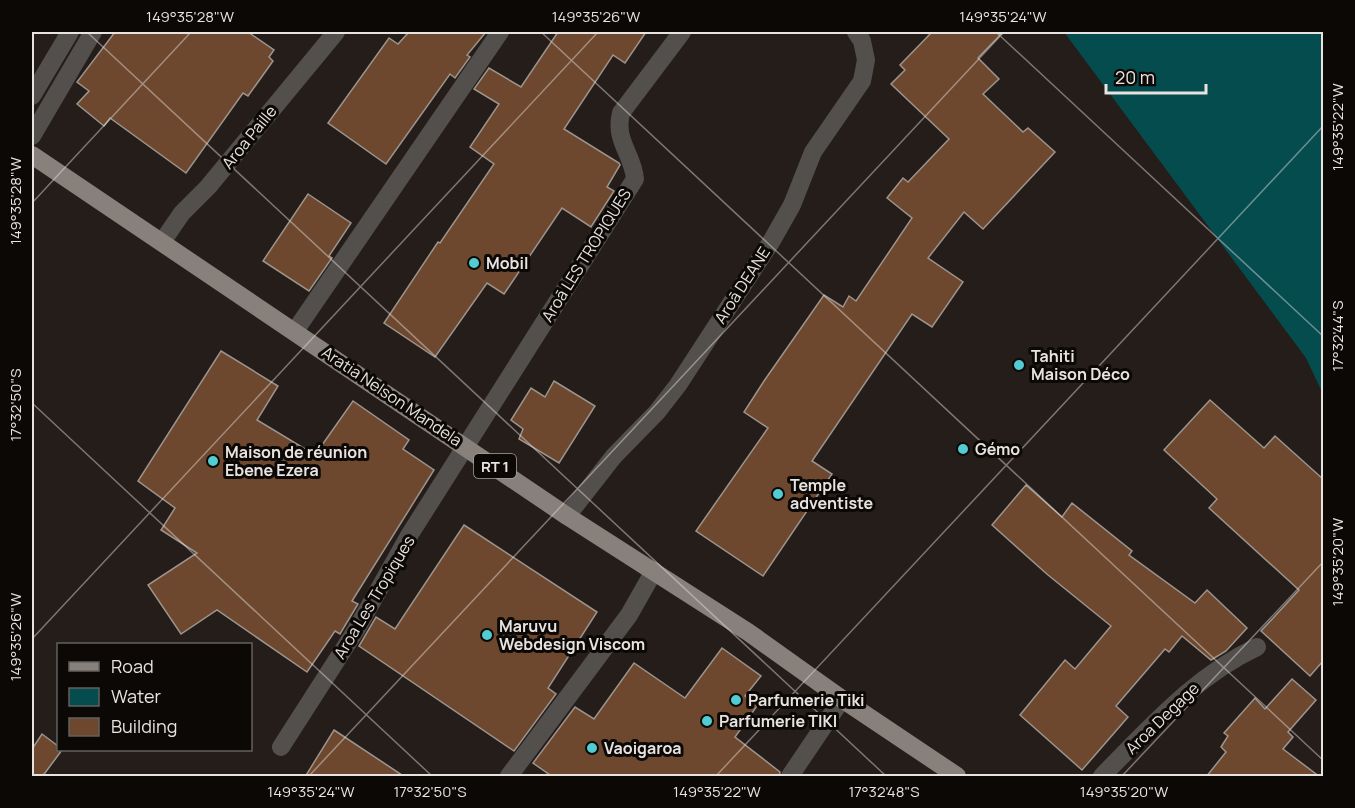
<svg xmlns="http://www.w3.org/2000/svg" width="1355" height="808" font-family="Manrope,sans-serif">
  <rect width="100%" height="100%" fill="#241d19"/>
  <polygon fill="#054c4f" points="1064,32 1323,32 1323,394 1306,358"/>
  <g fill="#6d482f" stroke="#9d948e" stroke-width="1.5">
    <polygon points="115,32 248,32 274,50 269,57 273,61 248,96 243,93 186,173 110,118 104,126 77,104 89,91 77,82"/>
    <polygon points="409,32 486,32 467,55 470,57 455,78 450,74 386,164 328,123 389,38 398,44"/>
    <polygon points="558,32 646,32 625,63 613,55 564,129 619,163 620,165 607,187 614,191 591,227 562,208 504,294 487,283 435,357 384,323 438,242 440,243 494,164 470,147 499,104 474,89 489,68 521,87"/>
    <polygon points="932,32 1003,32 978,58 999,79 983,94 1023,132 1028,128 1055,152 983,229 964,212 928,258 963,282 932,327 912,314 812,461 832,474 763,576 696,531 768,428 744,412 764,381 824,295 843,307 849,296 856,301 912,218 887,198 903,178 908,182 949,139 891,84 905,70 900,65"/>
    <polygon points="308,194 351,223 329,256 332,258 309,291 263,261"/>
    <polygon points="221,351 278,386 257,420 315,455 353,401 409,440 403,449 434,470 352,601 358,604 340,634 335,631 307,672 217,610 181,634 148,585 197,553 161,530 175,508 138,481"/>
    <polygon points="554,381 595,406 559,463 519,439 523,429 511,420 531,388 545,397"/>
    <polygon points="1210,400 1264,448 1275,436 1323,479 1323,661 1310,676 1261,631 1299,590 1209,508 1217,499 1164,450"/>
    <polygon points="1026,485 1062,517 1072,503 1132,551 1129,555 1195,603 1207,590 1247,628 1226,651 1211,660 1182,636 1169,652 1165,649 1116,706 1128,717 1082,770 1020,715 1065,660 1075,669 1111,626 1048,575 992,525"/>
    <polygon points="464,525 597,612 548,688 556,694 514,751 359,646 376,617 395,629"/>
    <polygon points="722,648 761,676 745,696 757,706 735,737 780,772 779,777 553,777 533,763 575,707 594,719 634,663 685,698"/>
    <polygon points="1292,679 1316,700 1288,732 1293,737 1283,749 1320,777 1206,777 1226,752 1221,747 1228,736 1224,733 1255,698 1265,709"/>
    <polygon points="334,730 405,777 305,777"/>
    <polygon points="42,734 58,746 58,750 62,750 42,777 32,777 32,749"/>
  </g>
  <g fill="none" stroke-linecap="round" stroke-linejoin="round">
    <g stroke="#534f4d" stroke-width="18">
      <polyline points="32,96 70,32"/>
      <polyline points="32,136 93,32"/>
      <polyline points="162,242 182,213 208,187 336,32"/>
      <polyline points="295,331 500,32"/>
      <polyline points="567,516 614,456 657,412 678,385 771,242 792,205 813,152 862,81 866,60 862,41 856,32"/>
      <path d="M281,747L356,630L410,534L635,179C633,154 614,141 621,113L682,32"/>
      <polyline points="509,776 629,615 654,571"/>
      <polyline points="790,776 842,699"/>
      <path d="M1102,776C1150,728 1195,676 1257,647"/>
    </g>
    <polyline stroke="#87807b" stroke-width="18" points="32,155 567,516 748,632 842,699 957,776"/>
  </g>
  <path fill="none" stroke="#e8e3e0" stroke-width="1.5" stroke-opacity="0.45" d="M87,32L886,776M541,32L1324,761M996,32L1324,337M32,203L191,32M32,403L432,776M32,639L598,32M309,776L1004,32M716,776L1324,125M1122,776L1324,561"/>
  <g fill="#51ccd2" stroke="#0b0806" stroke-width="2">
    <circle cx="474" cy="263" r="6"/>
    <circle cx="1019" cy="365" r="6"/>
    <circle cx="963" cy="449" r="6"/>
    <circle cx="213" cy="461" r="6"/>
    <circle cx="778" cy="494" r="6"/>
    <circle cx="487" cy="635" r="6"/>
    <circle cx="736" cy="700" r="6"/>
    <circle cx="707" cy="721" r="6"/>
    <circle cx="592" cy="748" r="6"/>
  </g>
  <g text-anchor="middle" dominant-baseline="central" stroke-width="6" stroke-linejoin="round" paint-order="stroke">
    <rect fill="#0b0806" stroke="#a6a19f" stroke-width="1.5" x="474" y="454" width="42" height="24" rx="4.5"/>
    <g font-size="15" font-weight="bold" fill="#e8e3e0">
      <text x="495" y="466">RT 1</text>
    </g>
    <g font-size="16" fill="#e8e3e0" stroke="#0b0806">
      <text transform="translate(249 137) rotate(-51)">Aroa Paille</text>
      <text transform="translate(586 255) rotate(-58)">Aroā LES TROPIQUES</text>
      <text transform="translate(742 285) rotate(-57)">Aroā DEANE</text>
      <text transform="translate(392 396) rotate(34)">Aratia Nelson Mandela</text>
      <text transform="translate(374 597) rotate(-59)">Aroa Les Tropiques</text>
      <text transform="translate(1162 718) rotate(-44)">Aroa Degage</text>
    </g>
    <g font-size="16" font-weight="bold" fill="#e8e3e0" stroke="#0b0806" text-anchor="start">
      <text x="486" y="263">Mobil</text>
      <text x="1031" y="356">Tahiti<tspan x="1031" dy="18">Maison Déco</tspan></text>
      <text x="975" y="449">Gémo</text>
      <text x="225" y="452">Maison de réunion<tspan x="225" dy="18">Ebene Ezera</tspan></text>
      <text x="790" y="485">Temple<tspan x="790" dy="18">adventiste</tspan></text>
      <text x="499" y="626">Maruvu<tspan x="499" dy="18">Webdesign Viscom</tspan></text>
      <text x="748" y="700">Parfumerie Tiki</text>
      <text x="719" y="721">Parfumerie TIKI</text>
      <text x="604" y="748">Vaoigaroa</text>
    </g>
  </g>
  <rect width="1355" height="808" fill="none" stroke="#0b0806" stroke-width="66"/>
  <rect x="57" y="643" width="195" height="108" fill="#0b0806" stroke="#63605d" stroke-width="1.5"/>
  <rect x="69" y="662" width="30" height="9" fill="#87807b" stroke="#63605d" stroke-width="1.5"/>
  <text x="111" y="673" font-size="18" fill="#e8e3e0">Road</text>
  <rect x="69" y="688" width="30" height="18" fill="#054c4f" stroke="#63605d" stroke-width="1.5"/>
  <text x="111" y="703" font-size="18" fill="#e8e3e0">Water</text>
  <rect x="69" y="718" width="30" height="18" fill="#6d482f" stroke="#63605d" stroke-width="1.5"/>
  <text x="111" y="733" font-size="18" fill="#e8e3e0">Building</text>
  <path d="M1106 84v9h100v-9" fill="none" stroke="#e8e3e0" stroke-width="3"/>
  <text x="1115" y="84" font-size="18" fill="#e8e3e0" stroke="#0b0806" stroke-width="4.5" paint-order="stroke">20 m</text>
  <rect x="33" y="33" width="1289" height="742" fill="none" stroke="#e8e3e0" stroke-width="2"/>
  <g font-size="15" text-anchor="middle" fill="#e8e3e0">
    <text x="190" y="22">149°35'28"W</text>
    <text x="596" y="22">149°35'26"W</text>
    <text x="1003" y="22">149°35'24"W</text>
    <text transform="translate(1338 127) rotate(-90)" y="5">149°35'22"W</text>
    <text transform="translate(16 201) rotate(-90)" y="5">149°35'28"W</text>
    <text transform="translate(1338 336) rotate(-90)" y="5">17°32'44"S</text>
    <text transform="translate(16 405) rotate(-90)" y="5">17°32'50"S</text>
    <text transform="translate(1338 562) rotate(-90)" y="5">149°35'20"W</text>
    <text transform="translate(16 637) rotate(-90)" y="5">149°35'26"W</text>
    <text x="311" y="797">149°35'24"W</text>
    <text x="430" y="797">17°32'50"S</text>
    <text x="717" y="797">149°35'22"W</text>
    <text x="884" y="797">17°32'48"S</text>
    <text x="1124" y="797">149°35'20"W</text>
  </g>
</svg>
